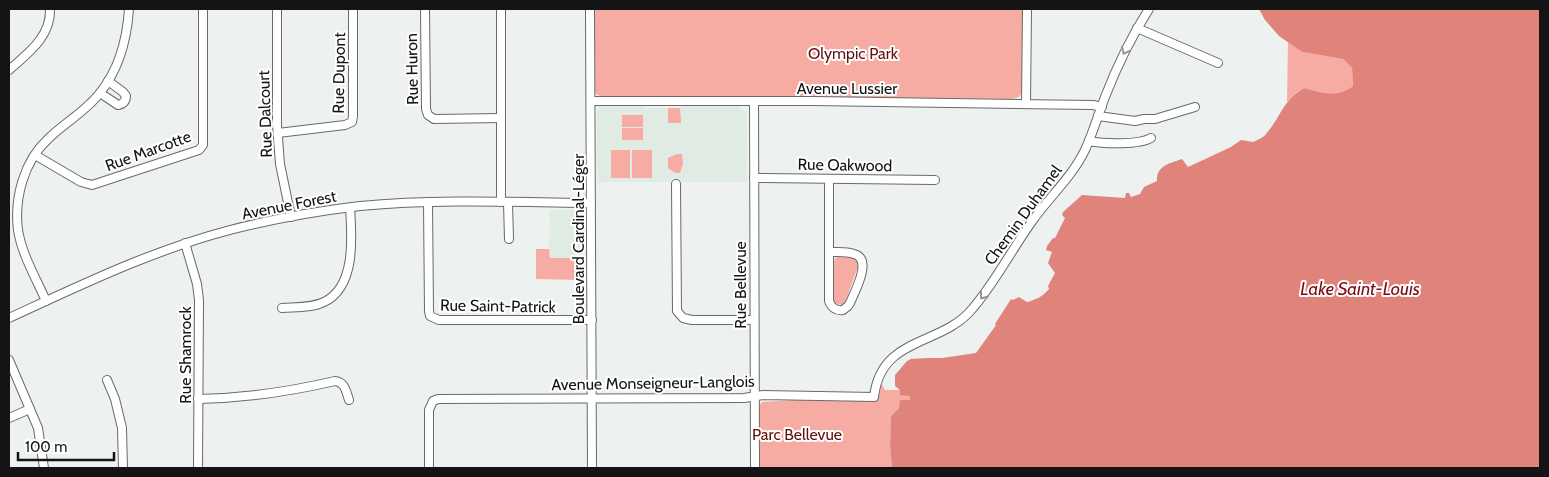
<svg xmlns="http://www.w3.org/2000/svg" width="1549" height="477" font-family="Cabin,sans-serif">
  <rect width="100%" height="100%" fill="#edf1ef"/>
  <g fill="#dfebe3">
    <polygon points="697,103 739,104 741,110 747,111 747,182 603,182 599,184 597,168 597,110 600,105 622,104 642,106 645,108 680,108"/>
    <polygon points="550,210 575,210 581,212 582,258 549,258"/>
  </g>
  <g fill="#f7aca3">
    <polygon points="594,9 1023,9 1023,91 1019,97 1012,99 600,96 596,94 594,90"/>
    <path d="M1288,42L1302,52L1343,59L1352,68L1353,86C1337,98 1323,93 1304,88L1296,93L1287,102Z"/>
    <polygon points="668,108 680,108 681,123 668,123"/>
    <rect x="622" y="115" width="21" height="12"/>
    <rect x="622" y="128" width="21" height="12"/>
    <rect x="611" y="150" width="19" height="28"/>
    <rect x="632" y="150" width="20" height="28"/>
    <polygon points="677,154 682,154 683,164 680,173 675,173 668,168 668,158"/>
    <polygon points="536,249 549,249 550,258 582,258 582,280 536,279"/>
    <polygon points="838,257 854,258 859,264 845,302 842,305 835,303 834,301 834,263 835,258"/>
    <polygon points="881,383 885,390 900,390 910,396 910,400 900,402 899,408 891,416 890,445 892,468 758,468 758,407 762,402 796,400 876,401"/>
  </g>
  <path fill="#e0847b" d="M1259,9H1540V468H892L890,445L891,416L899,408L900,400H910V396L900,395V390L895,386V375L907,361L911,359L927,358H942L976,353L996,325L995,324L1011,299L1013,300L1019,297L1027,302C1036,300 1043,296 1049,289L1048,286L1055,273L1048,263L1052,252L1046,250L1047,246L1053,238H1055L1065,218L1062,215L1063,212L1082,195L1125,198L1126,193H1129L1131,197L1140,194L1144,187L1157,181C1156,166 1170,163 1182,159L1188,167L1231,147L1241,140L1253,142C1257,140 1263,138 1266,134C1281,117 1282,101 1304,88C1323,93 1337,98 1353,86L1352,68L1343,59L1302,52L1279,36L1265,20Z"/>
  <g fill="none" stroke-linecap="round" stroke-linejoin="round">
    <defs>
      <g id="minor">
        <polyline points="277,9 277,125 280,164 291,217"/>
        <polyline points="425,9 426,109 428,115 434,119 501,118"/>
        <polyline points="501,9 501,202"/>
        <polyline points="590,9 592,468"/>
        <polyline points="1137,28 1218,63"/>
        <path d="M9,70C28,53 51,37 50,9"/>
        <path d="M100,93L118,105C123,104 126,101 126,96L123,92L108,81"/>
        <polyline points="591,101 813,101 1093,105 1102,107"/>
        <polyline points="754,101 755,468"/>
        <polyline points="1026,104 1027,9"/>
        <polyline points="1098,116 1135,121 1144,119 1155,119 1195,107"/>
        <polyline points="278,133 345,125 352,122 353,116 353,9"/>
        <path d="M1089,141C1104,144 1139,145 1151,138"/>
        <polyline points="35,155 81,182 92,185 199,150 203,145 203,9"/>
        <polyline points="754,178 935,180"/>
        <path d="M829,179V301C831,307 836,311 843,310L848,306L850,303C855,291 873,259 854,254C846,251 838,252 830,252"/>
        <polyline points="676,184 677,311 683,318 692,320 754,320"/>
        <polyline points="428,202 429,311 430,316 439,320 592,320"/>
        <polyline points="508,203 509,239"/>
        <polyline points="185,243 197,284 199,300 198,468"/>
        <path d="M46,301C36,278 22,255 18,230C14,198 24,161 48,139C64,123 85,112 99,94C119,70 127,39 129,9"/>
        <path d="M282,308C296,307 312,308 324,302C356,287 352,237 350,208"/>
        <path d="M9,318C81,285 153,250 230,230C273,219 317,211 360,206C437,199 515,202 591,203"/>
        <polyline points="9,360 38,428 44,468"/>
        <polyline points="107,380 115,399 122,428 123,468"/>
        <path d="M198,399C246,398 288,392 335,381C345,382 346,391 349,400"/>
        <polyline points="9,418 30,409"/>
        <path d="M429,468V410L433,401L438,399L744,398L763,395L874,397C881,335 942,347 973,308C996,281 1012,249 1033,220C1050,196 1072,177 1085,150C1093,133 1098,115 1105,97C1117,66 1131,37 1149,9"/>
      </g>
    </defs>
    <use href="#minor" stroke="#686b69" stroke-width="10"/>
    <use href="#minor" stroke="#fff" stroke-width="8"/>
  </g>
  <defs><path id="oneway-chevron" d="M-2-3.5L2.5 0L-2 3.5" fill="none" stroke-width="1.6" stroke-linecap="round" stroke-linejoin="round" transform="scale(1.25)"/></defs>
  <g stroke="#959595">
    <use href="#oneway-chevron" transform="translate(1125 51) rotate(116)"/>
    <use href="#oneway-chevron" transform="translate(983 296) rotate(126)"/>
  </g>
  <g text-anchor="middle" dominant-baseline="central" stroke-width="4" stroke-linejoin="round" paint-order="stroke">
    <g font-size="16" fill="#631111" stroke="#fff">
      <text x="853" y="53">Olympic Park</text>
      <text x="797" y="434">Parc Bellevue</text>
    </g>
    <g font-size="16" fill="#131413" stroke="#fff">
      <text transform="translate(412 69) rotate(-91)">Rue Huron</text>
      <text transform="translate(339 73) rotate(-89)">Rue Dupont</text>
      <text x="847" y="88">Avenue Lussier</text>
      <text transform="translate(265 114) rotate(-92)">Rue Dalcourt</text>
      <text transform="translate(148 151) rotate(-20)">Rue Marcotte</text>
      <text transform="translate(845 165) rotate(1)">Rue Oakwood</text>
      <text transform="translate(289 205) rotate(-11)">Avenue Forest</text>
      <text transform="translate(1023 215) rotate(-54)">Chemin Duhamel</text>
      <text transform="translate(578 239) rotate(-90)">Boulevard Cardinal-Léger</text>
      <text transform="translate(740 285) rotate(-90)">Rue Bellevue</text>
      <text transform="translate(498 306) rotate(1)">Rue Saint-Patrick</text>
      <text transform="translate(185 355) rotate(-90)">Rue Shamrock</text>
      <text transform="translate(653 383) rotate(-1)">Avenue Monseigneur-Langlois</text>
    </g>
    <g font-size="18" font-style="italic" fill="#7c0a10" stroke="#fff">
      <text x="1360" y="289">Lake Saint-Louis</text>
    </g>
  </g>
  <rect width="1549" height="477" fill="none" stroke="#131413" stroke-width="20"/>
  <path d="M18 452v8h96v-8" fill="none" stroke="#131413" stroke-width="2.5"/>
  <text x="25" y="452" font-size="15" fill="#131413" stroke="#ffffff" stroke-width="4" paint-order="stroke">100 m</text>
</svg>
